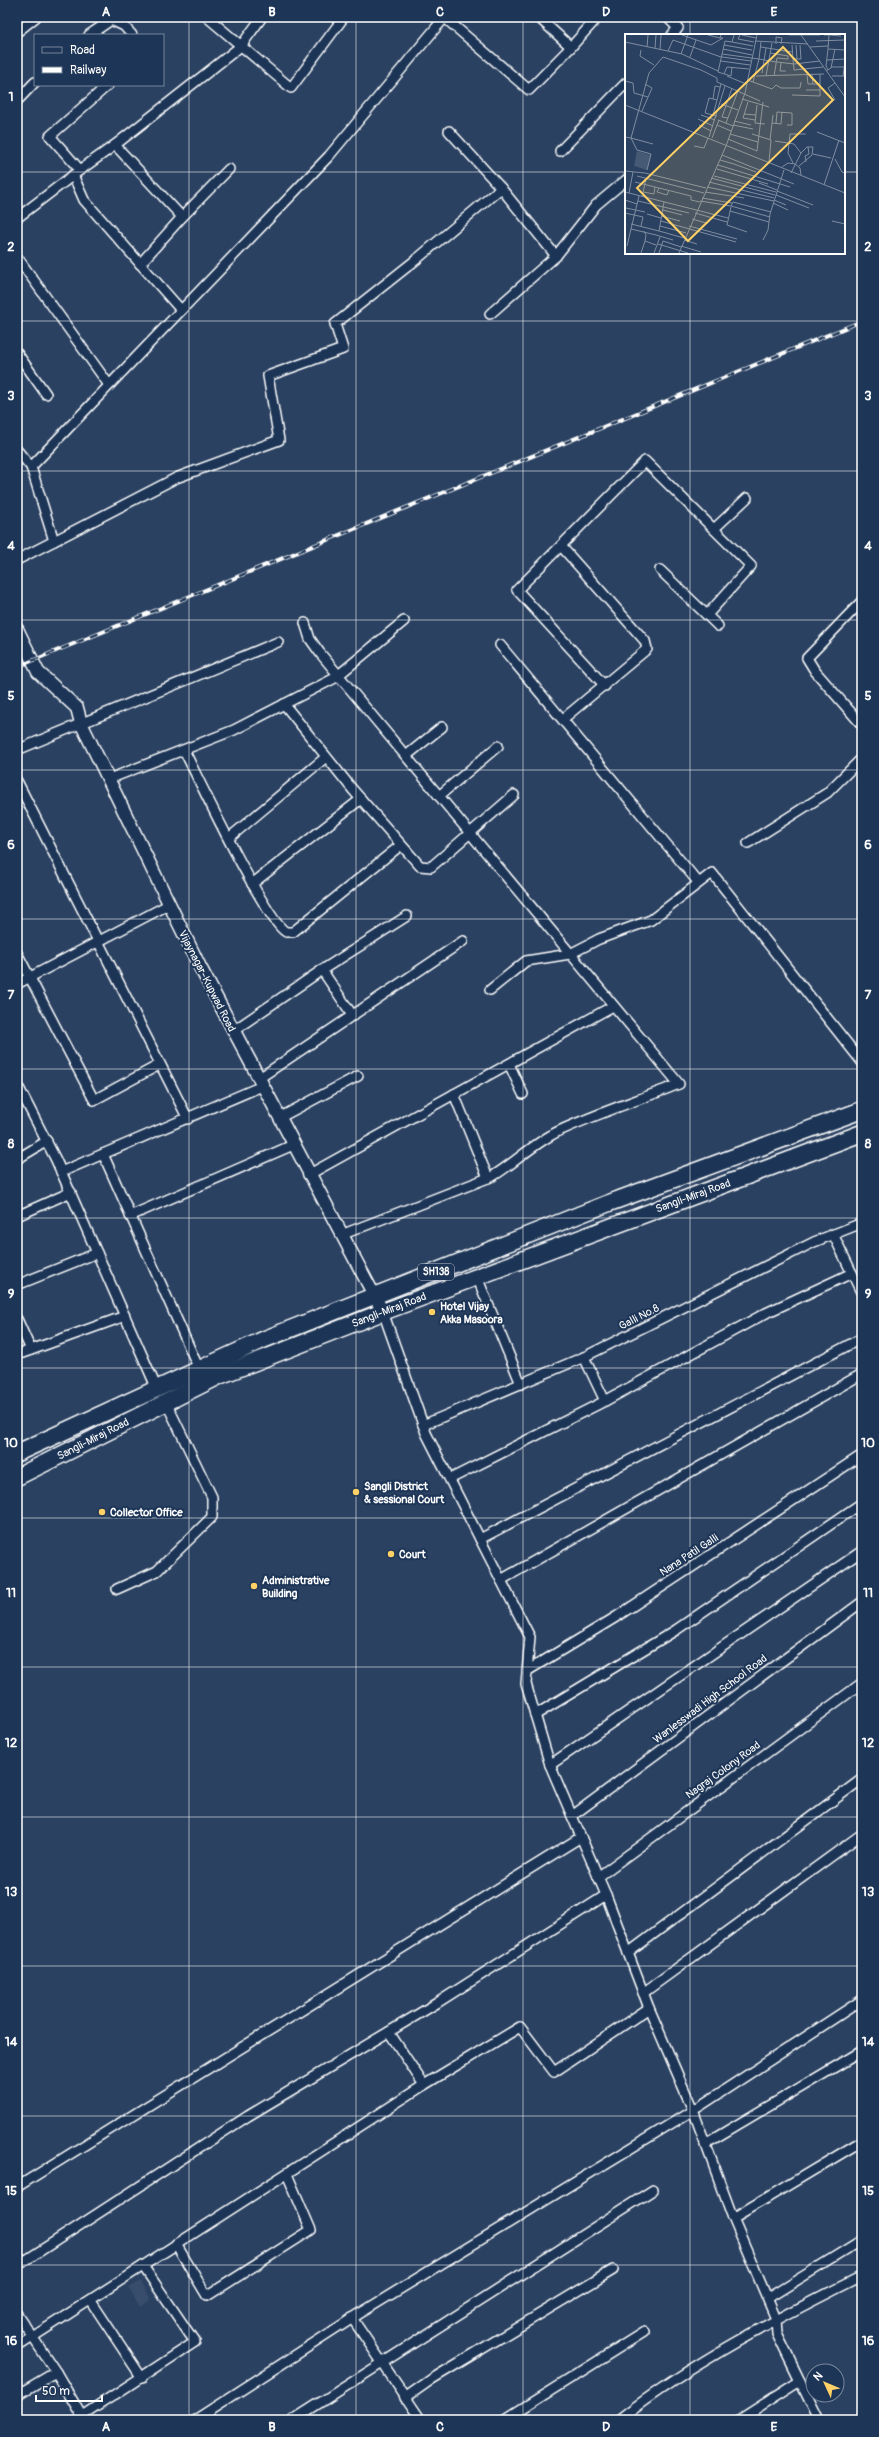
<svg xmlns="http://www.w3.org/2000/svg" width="879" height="2437" font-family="Pangolin,sans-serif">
  <rect width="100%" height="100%" fill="#2a4161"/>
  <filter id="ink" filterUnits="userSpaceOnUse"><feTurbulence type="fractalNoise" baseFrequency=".025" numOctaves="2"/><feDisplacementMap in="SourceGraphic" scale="8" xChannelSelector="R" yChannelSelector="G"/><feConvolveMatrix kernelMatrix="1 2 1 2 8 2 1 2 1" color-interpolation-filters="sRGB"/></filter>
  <g filter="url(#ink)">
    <polygon fill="#394e6c" points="141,2281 151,2300 140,2307 129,2288"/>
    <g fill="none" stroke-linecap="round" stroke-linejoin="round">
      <defs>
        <g id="street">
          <polyline points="207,17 291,88 344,17"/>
          <polyline points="538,17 571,47 598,17"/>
          <polyline points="667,17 678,28 672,35"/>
          <polyline points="445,18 529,90 571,47"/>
          <polyline points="17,32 36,17"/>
          <polyline points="89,35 111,20 124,26 132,35"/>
          <polyline points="17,101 35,82"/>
          <polyline points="115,145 182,217 229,169"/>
          <polyline points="560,151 626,83"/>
          <polyline points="80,170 115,145 241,46 262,17"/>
          <polyline points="73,175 84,200 181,310"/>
          <polyline points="501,188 556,256"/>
          <polyline points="17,218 80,170 50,136 108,85"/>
          <polyline points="17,257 109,385"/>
          <polyline points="140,264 182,217"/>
          <polyline points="490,314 556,256 596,205 626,180"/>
          <polyline points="17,353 46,394"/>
          <polyline points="17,450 31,467 54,541 17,560"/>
          <polyline points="31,467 329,156 445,17"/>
          <polyline points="714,529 747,498"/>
          <polyline points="54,541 176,478 279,440 268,376 343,349 335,324 417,259 501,188 449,131"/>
          <polyline points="561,546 645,641 647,649 563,719"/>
          <polyline points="660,570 718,626"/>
          <polyline points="862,601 807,658 815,671 862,725"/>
          <path d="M305,623L310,639L320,653L679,1084C639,1100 598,1113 559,1131C534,1143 516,1162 493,1176L341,1235"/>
          <polyline points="500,645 698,882"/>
          <polyline points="605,686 517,590 645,461 751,566 707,615"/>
          <polyline points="284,704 353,790 420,866 431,867 514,795"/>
          <polyline points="17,750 278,642"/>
          <path d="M184,750C198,778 266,922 286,932C287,932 292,932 293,932L401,845"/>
          <polyline points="406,756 442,727"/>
          <polyline points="109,779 234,730 335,678 404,621"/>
          <polyline points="17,781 188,1119"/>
          <polyline points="439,796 498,746"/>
          <polyline points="229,838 326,757"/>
          <polyline points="748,843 827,793 862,758"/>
          <polyline points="252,884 361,799"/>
          <polyline points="17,953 94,1100 159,1065"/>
          <polyline points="322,970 353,1016"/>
          <polyline points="17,984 168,905"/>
          <polyline points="490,990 526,961 570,954 599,939 651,920 712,873 862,1062"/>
          <polyline points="233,1031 322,970 407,916"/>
          <polyline points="509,1064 523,1094"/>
          <polyline points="258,1079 463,941"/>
          <polyline points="17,1084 56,1160 157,1389"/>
          <polyline points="454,1094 488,1178"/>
          <polyline points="279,1118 358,1076"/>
          <polyline points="103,1154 199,1369"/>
          <polyline points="17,1159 47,1141"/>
          <polyline points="61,1172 262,1086"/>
          <polyline points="308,1175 613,1006"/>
          <polyline points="17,1216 71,1192"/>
          <polyline points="130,1216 293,1145"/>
          <polyline points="833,1234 862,1294"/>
          <polyline points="477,1277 521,1384"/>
          <polyline points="17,1285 97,1253"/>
          <polyline points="383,1312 426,1433 530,1637 526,1684 550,1765 606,1895 649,2008 693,2110 733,2218 776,2319 777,2334 819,2420"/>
          <polyline points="17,1319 31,1350"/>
          <polyline points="17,1355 125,1316"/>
          <polyline points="605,1401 766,1313 852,1273"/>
          <polyline points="423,1425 584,1357 814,1242 862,1223"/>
          <polyline points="450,1479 605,1401 584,1357"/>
          <polyline points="480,1539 862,1338"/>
          <polyline points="501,1580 862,1374"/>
          <polyline points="117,1589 157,1571 212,1517 212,1497 166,1402"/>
          <polyline points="527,1671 616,1617 862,1455"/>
          <polyline points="535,1715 676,1630 862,1503"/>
          <polyline points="550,1765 862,1551"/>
          <polyline points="572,1816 862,1602"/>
          <polyline points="598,1877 862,1683"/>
          <polyline points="628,1953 862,1779"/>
          <polyline points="643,1993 862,1834"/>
          <polyline points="389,2032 424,2085"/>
          <polyline points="705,2144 862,2051"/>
          <polyline points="17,2187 581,1837"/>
          <polyline points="733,2218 862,2141"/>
          <polyline points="176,2244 207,2296 311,2230 287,2174"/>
          <polyline points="17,2266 248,2116 437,2003 606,1895"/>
          <polyline points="768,2298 862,2240"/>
          <polyline points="91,2301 142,2378"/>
          <polyline points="17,2314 56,2372 84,2420"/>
          <polyline points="352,2318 421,2420"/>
          <polyline points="17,2347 424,2085 520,2027 554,2072 649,2008"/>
          <polyline points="17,2395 56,2372"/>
          <polyline points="405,2398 432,2379 613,2270"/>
          <polyline points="82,2416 195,2342 143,2266"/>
          <polyline points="195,2420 359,2314 700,2106 862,2000"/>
          <polyline points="293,2420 653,2190"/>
          <polyline points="504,2420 644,2332"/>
          <path d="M618,2420C693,2362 778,2318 862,2276"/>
          <polyline points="739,2420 800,2381"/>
        </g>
        <polyline id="secondary" points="17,629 38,672 77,708 81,723 200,967 383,1312"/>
        <g id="highway">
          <polyline points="17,1453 265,1339 609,1203 862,1110"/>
          <polyline points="17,1477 219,1376 383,1312 862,1133"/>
        </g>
      </defs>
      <use href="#street" stroke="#fff" stroke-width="12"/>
      <use href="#secondary" stroke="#fff" stroke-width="15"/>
      <use href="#highway" stroke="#fff" stroke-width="19"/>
      <use href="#street" stroke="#1d3557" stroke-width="9"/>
      <use href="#secondary" stroke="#1d3557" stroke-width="12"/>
      <use href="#highway" stroke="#1d3557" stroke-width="16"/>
      <defs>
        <polyline id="rail" points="17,667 862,321"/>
      </defs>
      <use href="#rail" stroke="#fff" stroke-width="4"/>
      <use href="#rail" stroke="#1d3557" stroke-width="2.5" stroke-dasharray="8" stroke-linecap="butt"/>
    </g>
  </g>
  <path fill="none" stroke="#fff" stroke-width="1" stroke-opacity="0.55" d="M189,17V2420M356,17V2420M523,17V2420M690,17V35M17,172H626M844,172H862M690,253V2420M17,321H862M17,471H862M17,620H862M17,770H862M17,919H862M17,1069H862M17,1218H862M17,1368H862M17,1518H862M17,1667H862M17,1817H862M17,1966H862M17,2116H862M17,2265H862"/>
  <g fill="#ffd166" stroke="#1d3557" stroke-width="1.5">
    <circle cx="432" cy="1312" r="4"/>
    <circle cx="356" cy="1492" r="4"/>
    <circle cx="102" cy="1512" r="4"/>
    <circle cx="391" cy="1554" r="4"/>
    <circle cx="254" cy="1586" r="4"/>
  </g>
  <g text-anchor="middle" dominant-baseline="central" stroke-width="4" stroke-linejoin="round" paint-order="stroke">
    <rect fill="#1d3557" stroke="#bbc2cd" stroke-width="1" x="418" y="1264" width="36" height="16" rx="3"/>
    <g font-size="10" font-weight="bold" fill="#fff">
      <text x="436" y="1272">SH138</text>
    </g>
    <g font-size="11" fill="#fff" stroke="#1d3557">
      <text transform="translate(207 981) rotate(63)">Vijaynagar-Kupwad Road</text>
      <text transform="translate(693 1196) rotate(-20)">Sangli-Miraj Road</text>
      <text transform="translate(389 1310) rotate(-21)">Sangli-Miraj Road</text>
      <text transform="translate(639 1317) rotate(-27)">Galli No.8</text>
      <text transform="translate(93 1439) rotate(-27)">Sangli-Miraj Road</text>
      <text transform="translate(689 1555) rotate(-33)">Nana Patil Galli</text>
      <text transform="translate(710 1699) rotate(-37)">Wanlesswadi High School Road</text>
      <text transform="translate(723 1770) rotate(-36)">Nagraj Colony Road</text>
    </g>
    <g font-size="11" font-weight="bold" fill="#fff" stroke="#1d3557" text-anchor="start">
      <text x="440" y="1306">Hotel Vijay<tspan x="440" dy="13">Akka Masoora</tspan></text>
      <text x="364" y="1486">Sangli District<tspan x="364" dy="13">&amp; sessional Court</tspan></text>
      <text x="110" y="1512">Collector Office</text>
      <text x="399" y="1554">Court</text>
      <text x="262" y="1580">Administrative<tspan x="262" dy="13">Building</tspan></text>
    </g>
  </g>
  <g transform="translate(625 34)">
    <rect width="220" height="220" fill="#2a4161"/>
    <path d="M12,117L26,121L22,136L9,132Z" fill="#465975"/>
    <path fill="none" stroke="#7f8da0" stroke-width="1" d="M57,1L86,11L98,4H95L96,1M83,1L95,4M115,1L113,5L129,8M117,1L131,4M164,1H195M176,1L220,63M199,1H204L203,15L220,16M204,1L216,2M130,7L183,10M191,7L220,6M0,8L57,20L93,37M107,8L128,12M136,8L134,25L151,28M151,10V3L157,4L156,10M99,11L127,16M167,11L168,25M171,11L172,25M175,11L176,25H168L169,36L198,33M22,13L23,1M136,13L167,18M185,13L203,12M30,14L31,1M98,15L127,21M203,15L201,32L203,36M16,16L15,22L29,31M35,16L36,1M43,17L48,6L96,23M145,19L163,22V25L152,24L149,42M56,20L63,1M97,20L134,25L128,48L122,46M65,23L71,6M97,23L126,27M202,26L220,25M96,27L125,31M152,28L169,30L195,27M156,29L155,37H161M107,33L106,42L93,38L100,7L107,8L109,1M206,33H219M201,37L206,34L210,15M137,39L141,14M99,40L102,33L124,35M182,41L183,50H188M187,41L188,50H195V40M102,42L121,50M131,42L199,40M141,42L147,9M207,42H220M218,42L220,27M0,47L8,49L9,59L23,63M128,48L147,55L151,51L156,54H175L176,48M210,49L203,54L210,66M181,56H195V50M167,61L195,62V56M88,65L90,52L95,53M117,65L144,73M123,68L118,84L130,86M96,70L113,76M0,71L220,159M132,71L130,89L140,90M17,77L27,54L20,50M119,80L131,81M76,81L90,86M88,81L92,66M92,82L80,79L84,64L92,66L96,50M103,84L97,83L107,54M73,85L88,92M93,86L108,92M109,87L126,91M101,89L113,57M147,89L156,90L157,78M151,89L152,78L167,79V91H162M74,91L86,97M92,91L106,97M108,91L128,95M192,98L220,109M105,100L133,108M127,100L146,106L144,128M0,103L6,104L12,116L26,120L22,136M84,103L100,52M87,104L94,86M103,105L132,117L138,68M145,106L148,81M150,107L169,110L176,119M28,110L6,104L24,39L38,23L76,36L92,44V48L135,67M69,112L79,114L83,104M188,120L206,124M97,121L169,150M210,125L217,138L220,139M95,126L109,130M181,128L180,122L184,120L183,113M168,129L163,119L165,100H181M109,130L131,138M93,131L165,153M157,133L163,129L170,130L175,134L176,141M92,135L143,150M0,137L20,139L81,154M166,139L176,119L182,113H188L187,121L174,132M12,142L79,159M89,142L151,158M86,144L150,161M10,148L66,162V166L75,168M84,148L149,164M134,149L152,156M199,151L214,106M82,153L149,167M34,154L32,158L42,161L44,156M152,157L188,171M0,158L103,184M18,158L29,160L30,153M80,158L119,164M4,159L8,138M151,161L184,174M14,162L6,195L31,201M17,163L21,145M77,164L107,169M0,166L12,170M149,166L161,171M13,167L64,179M75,167L106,172M148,169L163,176M106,173L102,191L122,198M1,174L20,178M38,176L57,181M105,177L144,188M0,179L18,183L16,192M70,179L102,188M22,180L36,184M36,182L55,187M145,183L106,172L108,168L146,178M67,185L81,189M36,187L111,208M207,187L220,190M6,190L34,197L39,168M35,192L61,199M64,192L112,205M19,197L21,201L20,207L31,211M34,197L59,204M31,201L48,206M59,206L72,210M138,206L143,196L145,180L159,136M33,210L63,219M2,212L6,195M56,212L76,218M16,219L20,207M29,219L35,203M34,219L38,207L56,213M54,219L101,112L120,59L132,1"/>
    <path fill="#ffd166" fill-opacity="0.15" stroke="#ffd166" stroke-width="2" d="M158,13L208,66L63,207L12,154Z"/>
    <rect width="220" height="220" fill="none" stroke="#fff" stroke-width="2"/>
  </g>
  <rect width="879" height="2437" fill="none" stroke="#1d3557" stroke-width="44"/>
  <rect x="34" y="34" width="130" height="52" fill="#1d3557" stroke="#77869a"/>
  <rect x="42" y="47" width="20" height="6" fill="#1d3557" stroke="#77869a"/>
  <text x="70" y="54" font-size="12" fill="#ffffff">Road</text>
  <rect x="42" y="67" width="20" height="6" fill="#ffffff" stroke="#77869a"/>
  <text x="70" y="74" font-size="12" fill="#ffffff">Railway</text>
  <g transform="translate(825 2383) rotate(314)"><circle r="19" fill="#1d3557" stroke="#77869a"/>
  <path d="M0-3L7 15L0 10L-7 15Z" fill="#ffd166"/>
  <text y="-6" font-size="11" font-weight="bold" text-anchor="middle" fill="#ffffff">N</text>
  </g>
  <path d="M36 2395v6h66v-6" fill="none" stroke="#ffffff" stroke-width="2"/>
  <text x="42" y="2395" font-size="12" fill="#ffffff" stroke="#1d3557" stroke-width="3" paint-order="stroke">50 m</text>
  <rect x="22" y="22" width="835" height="2393" fill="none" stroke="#fff" stroke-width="1.5"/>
  <g font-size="13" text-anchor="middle" font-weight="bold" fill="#fff">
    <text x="106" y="16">A</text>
    <text x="272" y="16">B</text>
    <text x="440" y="16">C</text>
    <text x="606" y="16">D</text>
    <text x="774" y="16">E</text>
    <text x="11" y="101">1</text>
    <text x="868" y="101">1</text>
    <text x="11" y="251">2</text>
    <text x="868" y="251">2</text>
    <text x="11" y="400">3</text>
    <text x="868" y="400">3</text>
    <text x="11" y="550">4</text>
    <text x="868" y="550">4</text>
    <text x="11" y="700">5</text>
    <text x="868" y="700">5</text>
    <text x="11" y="849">6</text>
    <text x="868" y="849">6</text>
    <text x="11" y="999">7</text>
    <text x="868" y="999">7</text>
    <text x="11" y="1148">8</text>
    <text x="868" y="1148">8</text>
    <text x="11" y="1298">9</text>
    <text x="868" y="1298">9</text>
    <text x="11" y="1447">10</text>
    <text x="868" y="1447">10</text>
    <text x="11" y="1597">11</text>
    <text x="868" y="1597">11</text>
    <text x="11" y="1747">12</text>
    <text x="868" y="1747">12</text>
    <text x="11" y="1896">13</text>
    <text x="868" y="1896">13</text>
    <text x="11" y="2046">14</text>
    <text x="868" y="2046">14</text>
    <text x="11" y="2195">15</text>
    <text x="868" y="2195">15</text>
    <text x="11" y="2345">16</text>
    <text x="868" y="2345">16</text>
    <text x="106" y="2431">A</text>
    <text x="272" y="2431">B</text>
    <text x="440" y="2431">C</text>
    <text x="606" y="2431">D</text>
    <text x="774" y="2431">E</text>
  </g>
</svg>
